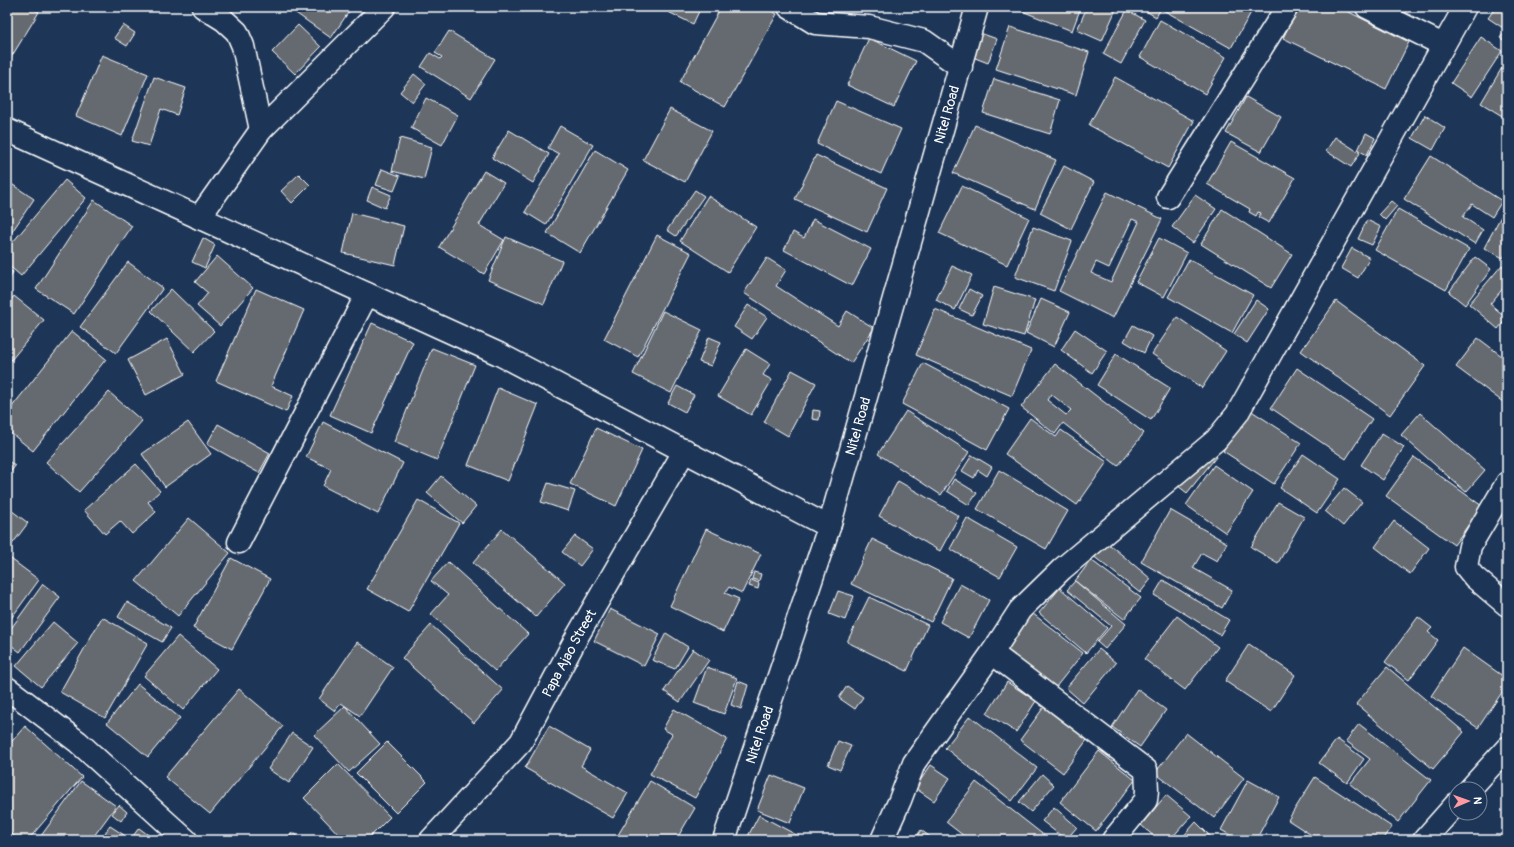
<svg xmlns="http://www.w3.org/2000/svg" width="1514" height="847" font-family="Pangolin,sans-serif">
  <rect width="100%" height="100%" fill="#1d3557"/>
  <filter id="ink" filterUnits="userSpaceOnUse"><feTurbulence type="fractalNoise" baseFrequency=".025" numOctaves="2"/><feDisplacementMap in="SourceGraphic" scale="8" xChannelSelector="R" yChannelSelector="G"/><feConvolveMatrix kernelMatrix="1 2 1 2 8 2 1 2 1" color-interpolation-filters="sRGB"/></filter>
  <g filter="url(#ink)">
    <g fill="#656b70" stroke="#fff" fill-rule="evenodd">
      <polygon points="7,7 30,7 39,12 7,64"/>
      <polygon points="291,7 352,7 331,38 290,9"/>
      <polygon points="658,7 701,7 693,24"/>
      <polygon points="721,7 765,7 777,14 725,107 680,82"/>
      <polygon points="1012,7 1081,7 1072,31"/>
      <polygon points="1087,7 1117,7 1102,41 1077,30"/>
      <polygon points="1146,7 1162,7 1156,17 1144,10"/>
      <polygon points="1164,7 1254,7 1231,48 1163,10"/>
      <polygon points="1298,7 1339,7 1409,42 1386,89 1283,38"/>
      <polygon points="1496,7 1507,7 1507,23 1503,28 1488,18"/>
      <polygon points="1127,10 1145,20 1121,64 1103,54"/>
      <polygon points="1160,20 1226,57 1205,94 1140,57"/>
      <polygon points="123,25 135,33 127,46 114,38"/>
      <polygon points="298,25 321,47 295,74 272,52"/>
      <polygon points="1010,27 1089,52 1076,95 996,69"/>
      <polygon points="1507,28 1507,42 1500,38"/>
      <polygon points="449,31 495,59 471,98 421,67 430,53 440,59 442,57 435,53"/>
      <polygon points="980,33 997,39 988,63 970,56"/>
      <polygon points="1481,37 1502,51 1472,97 1451,83"/>
      <polygon points="869,38 916,61 894,107 847,85"/>
      <polygon points="102,55 148,74 122,136 76,116"/>
      <polygon points="1506,61 1507,62 1507,119 1481,103"/>
      <polygon points="414,74 426,84 412,102 400,92"/>
      <polygon points="154,77 186,88 177,115 161,109 149,146 132,141"/>
      <polygon points="1115,77 1194,121 1168,168 1089,125"/>
      <polygon points="994,79 1060,100 1050,134 983,113"/>
      <polygon points="1246,97 1281,117 1261,152 1226,133"/>
      <polygon points="426,98 458,115 442,145 411,128"/>
      <polygon points="836,101 901,129 881,174 817,144"/>
      <polygon points="670,109 712,131 685,182 643,160"/>
      <polygon points="1425,115 1445,128 1433,150 1412,138"/>
      <polygon points="975,125 1056,160 1035,209 953,173"/>
      <polygon points="560,126 593,145 546,225 525,212 559,154 548,148"/>
      <polygon points="509,130 549,154 533,183 492,158"/>
      <polygon points="1366,133 1375,138 1367,155 1358,150"/>
      <polygon points="1335,137 1360,153 1351,167 1326,151"/>
      <polygon points="400,138 432,147 424,179 392,171"/>
      <polygon points="1231,142 1295,178 1269,223 1258,217 1261,213 1258,212 1256,216 1249,212 1250,209 1207,184"/>
      <polygon points="595,150 628,170 580,253 547,233"/>
      <polygon points="816,155 887,188 867,232 795,199"/>
      <polygon points="1431,156 1502,201 1492,217 1472,204 1463,217 1483,230 1475,244 1404,199"/>
      <polygon points="1064,166 1094,182 1071,229 1040,213"/>
      <polygon points="382,169 400,176 394,191 376,185"/>
      <polygon points="484,171 504,183 479,225 504,240 484,274 439,247"/>
      <polygon points="299,174 310,185 292,203 281,191"/>
      <polygon points="65,180 86,198 21,276 7,264 7,249"/>
      <polygon points="7,181 34,199 7,239"/>
      <polygon points="962,186 1029,218 1007,265 939,233"/>
      <polygon points="372,187 391,195 385,208 367,200"/>
      <polygon points="695,190 704,196 676,236 667,230"/>
      <path d="M1107,192L1162,219L1113,318L1059,291ZM1132,219L1139,222L1111,282L1091,273L1096,262L1109,268Z"/>
      <polygon points="1195,195 1216,209 1193,243 1172,227"/>
      <polygon points="708,196 756,227 728,272 680,241"/>
      <polygon points="94,200 132,226 74,314 36,289"/>
      <polygon points="1391,201 1397,206 1385,220 1379,214"/>
      <polygon points="1507,205 1507,252 1503,258 1484,248"/>
      <polygon points="1222,209 1292,254 1271,288 1201,244"/>
      <polygon points="1398,209 1469,249 1446,290 1375,250"/>
      <polygon points="352,213 404,226 395,265 343,253"/>
      <polygon points="813,219 871,249 852,286 784,250 793,232 804,238"/>
      <polygon points="1367,220 1381,227 1372,245 1358,239"/>
      <polygon points="1033,227 1072,241 1054,291 1015,277"/>
      <polygon points="657,235 691,253 638,357 604,339"/>
      <polygon points="506,237 562,261 544,304 488,280"/>
      <polygon points="203,238 215,245 205,268 192,262"/>
      <polygon points="1159,238 1187,253 1164,297 1136,282"/>
      <polygon points="1352,248 1370,258 1358,278 1341,268"/>
      <polygon points="217,256 253,288 220,326 197,306 208,293 195,282"/>
      <polygon points="1475,257 1491,269 1465,305 1449,292"/>
      <polygon points="767,258 786,270 776,286 838,326 847,311 874,328 851,363 744,293"/>
      <polygon points="1189,259 1253,295 1232,333 1168,297"/>
      <polygon points="128,262 163,288 116,353 80,327"/>
      <polygon points="1502,265 1507,269 1507,288 1505,286 1490,304 1507,318 1498,329 1469,304"/>
      <polygon points="952,266 972,275 955,310 936,300"/>
      <polygon points="7,269 13,272 7,284"/>
      <polygon points="994,287 1035,300 1024,336 983,324"/>
      <polygon points="171,289 214,331 194,352 151,311"/>
      <polygon points="256,289 304,310 271,386 293,396 286,412 216,381"/>
      <polygon points="969,289 982,296 972,315 959,309"/>
      <polygon points="14,296 44,320 7,365 7,305"/>
      <polygon points="1041,299 1070,312 1054,347 1026,333"/>
      <polygon points="1256,300 1269,309 1247,343 1234,334"/>
      <polygon points="1336,301 1425,366 1390,415 1301,351"/>
      <polygon points="748,305 767,317 752,339 734,327"/>
      <polygon points="935,309 1031,350 1012,396 916,355"/>
      <polygon points="663,311 702,330 671,393 633,374"/>
      <polygon points="1177,317 1226,351 1202,388 1152,354"/>
      <polygon points="372,323 413,342 371,433 330,415"/>
      <polygon points="1133,325 1152,336 1144,353 1124,341"/>
      <polygon points="1075,329 1107,351 1092,373 1061,350"/>
      <polygon points="72,331 106,359 33,451 7,430 7,413"/>
      <polygon points="709,337 721,342 711,366 699,362"/>
      <polygon points="1478,338 1507,360 1507,405 1456,367"/>
      <polygon points="167,339 185,374 146,395 128,360"/>
      <polygon points="432,348 475,365 437,460 394,442"/>
      <polygon points="746,349 770,364 763,375 772,380 751,415 718,396"/>
      <polygon points="1116,354 1170,388 1151,420 1097,385"/>
      <polygon points="923,363 1009,409 987,450 902,404"/>
      <path d="M1055,364L1144,433L1118,466L1063,423L1055,434L1021,407ZM1051,394L1071,410L1066,415L1047,400Z"/>
      <polygon points="1297,368 1372,419 1346,459 1271,408"/>
      <polygon points="792,370 816,383 788,436 764,422"/>
      <polygon points="677,386 694,395 685,412 668,403"/>
      <polygon points="498,388 538,405 508,481 468,465"/>
      <polygon points="109,392 142,421 79,492 46,462"/>
      <polygon points="813,410 820,411 819,420 812,419"/>
      <polygon points="1250,410 1301,443 1274,484 1223,451"/>
      <polygon points="906,411 969,452 941,495 878,454"/>
      <polygon points="1420,413 1485,470 1466,492 1401,435"/>
      <polygon points="1030,418 1056,437 1061,430 1107,462 1077,505 1005,454"/>
      <polygon points="188,422 211,454 165,487 142,454"/>
      <polygon points="323,422 403,463 378,514 323,486 331,469 306,457"/>
      <polygon points="218,424 270,453 259,473 207,444"/>
      <polygon points="596,428 642,450 616,506 570,484"/>
      <polygon points="1382,433 1404,447 1383,480 1361,465"/>
      <polygon points="1208,448 1217,456 1187,493 1177,485"/>
      <polygon points="1303,454 1340,479 1317,513 1280,488"/>
      <polygon points="972,455 992,467 987,476 978,470 974,478 962,471"/>
      <polygon points="1414,457 1482,506 1454,545 1386,496"/>
      <polygon points="7,460 15,466 7,477"/>
      <polygon points="136,464 160,491 148,502 156,512 132,534 120,521 105,534 84,510"/>
      <polygon points="1214,465 1253,492 1226,533 1186,505"/>
      <polygon points="999,470 1068,511 1046,549 977,509"/>
      <polygon points="441,476 476,506 462,523 427,493"/>
      <polygon points="954,479 977,493 969,505 947,491"/>
      <polygon points="898,481 959,516 940,551 879,516"/>
      <polygon points="548,483 575,491 568,511 541,502"/>
      <polygon points="1344,488 1362,502 1343,526 1325,511"/>
      <polygon points="1507,498 1507,514 1500,510"/>
      <polygon points="418,500 459,523 408,612 367,589"/>
      <polygon points="1278,502 1304,517 1278,563 1251,547"/>
      <polygon points="7,507 28,523 7,551"/>
      <polygon points="1170,510 1227,543 1217,561 1202,553 1193,568 1232,590 1222,608 1141,562"/>
      <polygon points="189,518 230,553 178,616 136,581"/>
      <polygon points="967,518 1017,547 1000,577 950,549"/>
      <polygon points="1394,521 1429,548 1410,574 1375,547"/>
      <polygon points="502,529 565,583 536,617 473,563"/>
      <polygon points="706,529 761,554 742,593 729,587 725,593 739,599 723,632 670,606"/>
      <polygon points="575,536 593,549 580,566 562,552"/>
      <polygon points="872,539 952,578 931,622 851,584"/>
      <polygon points="1104,540 1151,579 1140,593 1092,555"/>
      <polygon points="7,556 39,580 7,624"/>
      <polygon points="231,558 270,579 232,649 193,628"/>
      <polygon points="1091,560 1141,598 1124,619 1075,581"/>
      <polygon points="448,562 528,634 495,671 431,614 448,595 431,581"/>
      <polygon points="754,572 761,574 759,581 752,579"/>
      <polygon points="751,580 759,583 758,589 749,586"/>
      <polygon points="1163,580 1229,620 1220,635 1154,595"/>
      <polygon points="1075,581 1126,624 1105,649 1097,642 1111,626 1067,590"/>
      <polygon points="43,584 60,597 20,652 7,642 7,634"/>
      <polygon points="960,584 989,600 969,638 940,622"/>
      <polygon points="1060,588 1107,628 1086,653 1039,613"/>
      <polygon points="838,591 854,596 845,620 829,614"/>
      <polygon points="869,597 928,625 907,671 847,642"/>
      <polygon points="127,602 171,628 162,642 118,617"/>
      <polygon points="610,609 660,634 644,666 594,641"/>
      <polygon points="1032,613 1083,653 1055,688 1004,649"/>
      <polygon points="1177,616 1218,647 1185,690 1144,659"/>
      <polygon points="102,617 148,643 105,718 60,692"/>
      <polygon points="1418,617 1432,628 1428,632 1438,640 1409,680 1385,662"/>
      <polygon points="53,622 78,643 41,687 16,666"/>
      <polygon points="431,625 503,690 474,723 402,658"/>
      <polygon points="666,633 688,647 675,669 652,660"/>
      <polygon points="178,636 217,669 183,710 144,676"/>
      <polygon points="357,642 393,667 360,716 341,703 335,711 319,699"/>
      <polygon points="1249,644 1295,675 1271,712 1225,681"/>
      <polygon points="1463,648 1507,679 1507,685 1478,728 1431,696"/>
      <polygon points="693,649 709,660 680,702 664,691"/>
      <polygon points="1099,649 1116,663 1083,703 1066,688"/>
      <polygon points="707,667 737,678 724,714 694,703"/>
      <polygon points="1387,667 1464,732 1433,769 1356,704"/>
      <polygon points="738,681 748,685 741,709 731,705"/>
      <polygon points="1007,682 1036,701 1016,732 987,714"/>
      <polygon points="138,684 180,718 148,757 107,723"/>
      <polygon points="847,686 863,697 855,709 839,698"/>
      <polygon points="239,689 283,726 210,814 165,777"/>
      <polygon points="1137,689 1166,710 1140,747 1112,727"/>
      <polygon points="1049,700 1092,733 1063,773 1020,740"/>
      <polygon points="345,706 380,744 349,772 314,735"/>
      <polygon points="674,709 727,739 695,798 650,774 672,734 663,729"/>
      <polygon points="970,716 1037,768 1012,801 945,748"/>
      <polygon points="1359,724 1431,780 1398,822 1350,784 1370,759 1346,741"/>
      <polygon points="25,726 82,777 28,840 19,840 7,830 7,747"/>
      <polygon points="549,726 590,750 581,766 628,793 613,818 525,768"/>
      <polygon points="292,733 313,747 289,783 268,769"/>
      <polygon points="1186,733 1244,778 1214,818 1155,773"/>
      <polygon points="1337,739 1364,759 1347,783 1319,763"/>
      <polygon points="838,741 851,746 840,770 828,765"/>
      <polygon points="387,742 427,782 396,813 356,773"/>
      <polygon points="1099,751 1135,780 1096,831 1060,802"/>
      <polygon points="338,764 390,817 367,840 344,840 304,798"/>
      <polygon points="931,765 950,778 934,801 915,788"/>
      <polygon points="1042,774 1054,785 1031,812 1019,802"/>
      <polygon points="771,775 804,788 790,823 757,810"/>
      <polygon points="1315,777 1392,827 1383,840 1319,840 1288,820"/>
      <polygon points="1248,780 1279,797 1256,840 1239,840 1221,830"/>
      <polygon points="81,781 116,806 91,840 38,840"/>
      <polygon points="650,781 695,808 676,840 615,840"/>
      <polygon points="976,782 1050,840 969,840 946,822"/>
      <polygon points="1166,795 1191,816 1170,840 1158,840 1141,825"/>
      <polygon points="119,805 127,812 121,821 112,814"/>
      <polygon points="1054,807 1077,827 1066,840 1042,821"/>
      <polygon points="759,815 806,840 746,840"/>
      <polygon points="1196,822 1214,840 1180,840"/>
      <polygon points="110,826 124,835 121,840 101,839"/>
      <polygon points="139,828 155,840 130,840"/>
      <polygon points="1507,828 1507,840 1498,840"/>
      <polygon points="921,830 934,840 914,840"/>
      <polygon points="293,832 302,840 286,840"/>
    </g>
    <g fill="none" stroke-linecap="round" stroke-linejoin="round">
      <defs>
        <g id="street">
          <polyline points="203,7 224,20 237,32 243,46 261,130"/>
          <polyline points="789,7 815,23 869,27 924,41 961,67"/>
          <polyline points="1367,7 1443,45"/>
          <polyline points="7,130 499,354 829,527"/>
          <polyline points="1168,197 1287,7"/>
          <polyline points="199,218 261,130 384,7"/>
          <polyline points="1507,483 1470,546 1466,567 1474,577 1507,605"/>
          <polyline points="239,542 367,294"/>
          <polyline points="992,653 1146,770 1147,790 1146,800 1113,840"/>
          <polyline points="7,688 78,742 186,840"/>
          <polyline points="1470,789 1507,748"/>
          <path id="s1" d="M431,840L521,742L578,635L685,450"/>
          <path id="s2" d="M724,840L829,527L977,7"/>
          <polyline points="882,840 900,800 914,763 992,653 1020,610 1062,569 1216,440 1237,414 1465,7"/>
          <polyline points="1424,840 1456,804"/>
        </g>
      </defs>
      <use href="#street" stroke="#fff" stroke-width="25"/>
      <use href="#street" stroke="#1d3557" stroke-width="22"/>
    </g>
  </g>
  <g text-anchor="middle" dominant-baseline="central" stroke-width="4" stroke-linejoin="round" paint-order="stroke">
    <g font-size="14" fill="#fff" stroke="#1d3557">
      <text stroke="none"><textPath href="#s2" startOffset="759">Nitel Road</textPath></text>
      <text stroke="none"><textPath href="#s2" startOffset="435">Nitel Road</textPath></text>
      <text stroke="none"><textPath href="#s1" startOffset="234">Papa Ajao Street</textPath></text>
      <text stroke="none"><textPath href="#s2" startOffset="111">Nitel Road</textPath></text>
    </g>
  </g>
  <rect width="1514" height="847" fill="none" stroke="#1d3557" stroke-width="24"/>
  <rect x="12" y="12" width="1490" height="823" fill="none" stroke="#fff" stroke-width="1.5" filter="url(#ink)"/>
  <g transform="translate(1468 801) rotate(88)"><circle r="19" fill="#1d3557" stroke="#77869a"/>
  <path d="M0-3L7 15L0 10L-7 15Z" fill="#ff9aa2"/>
  <text y="-6" font-size="11" font-weight="bold" text-anchor="middle" fill="#ffffff">N</text>
  </g>
</svg>
